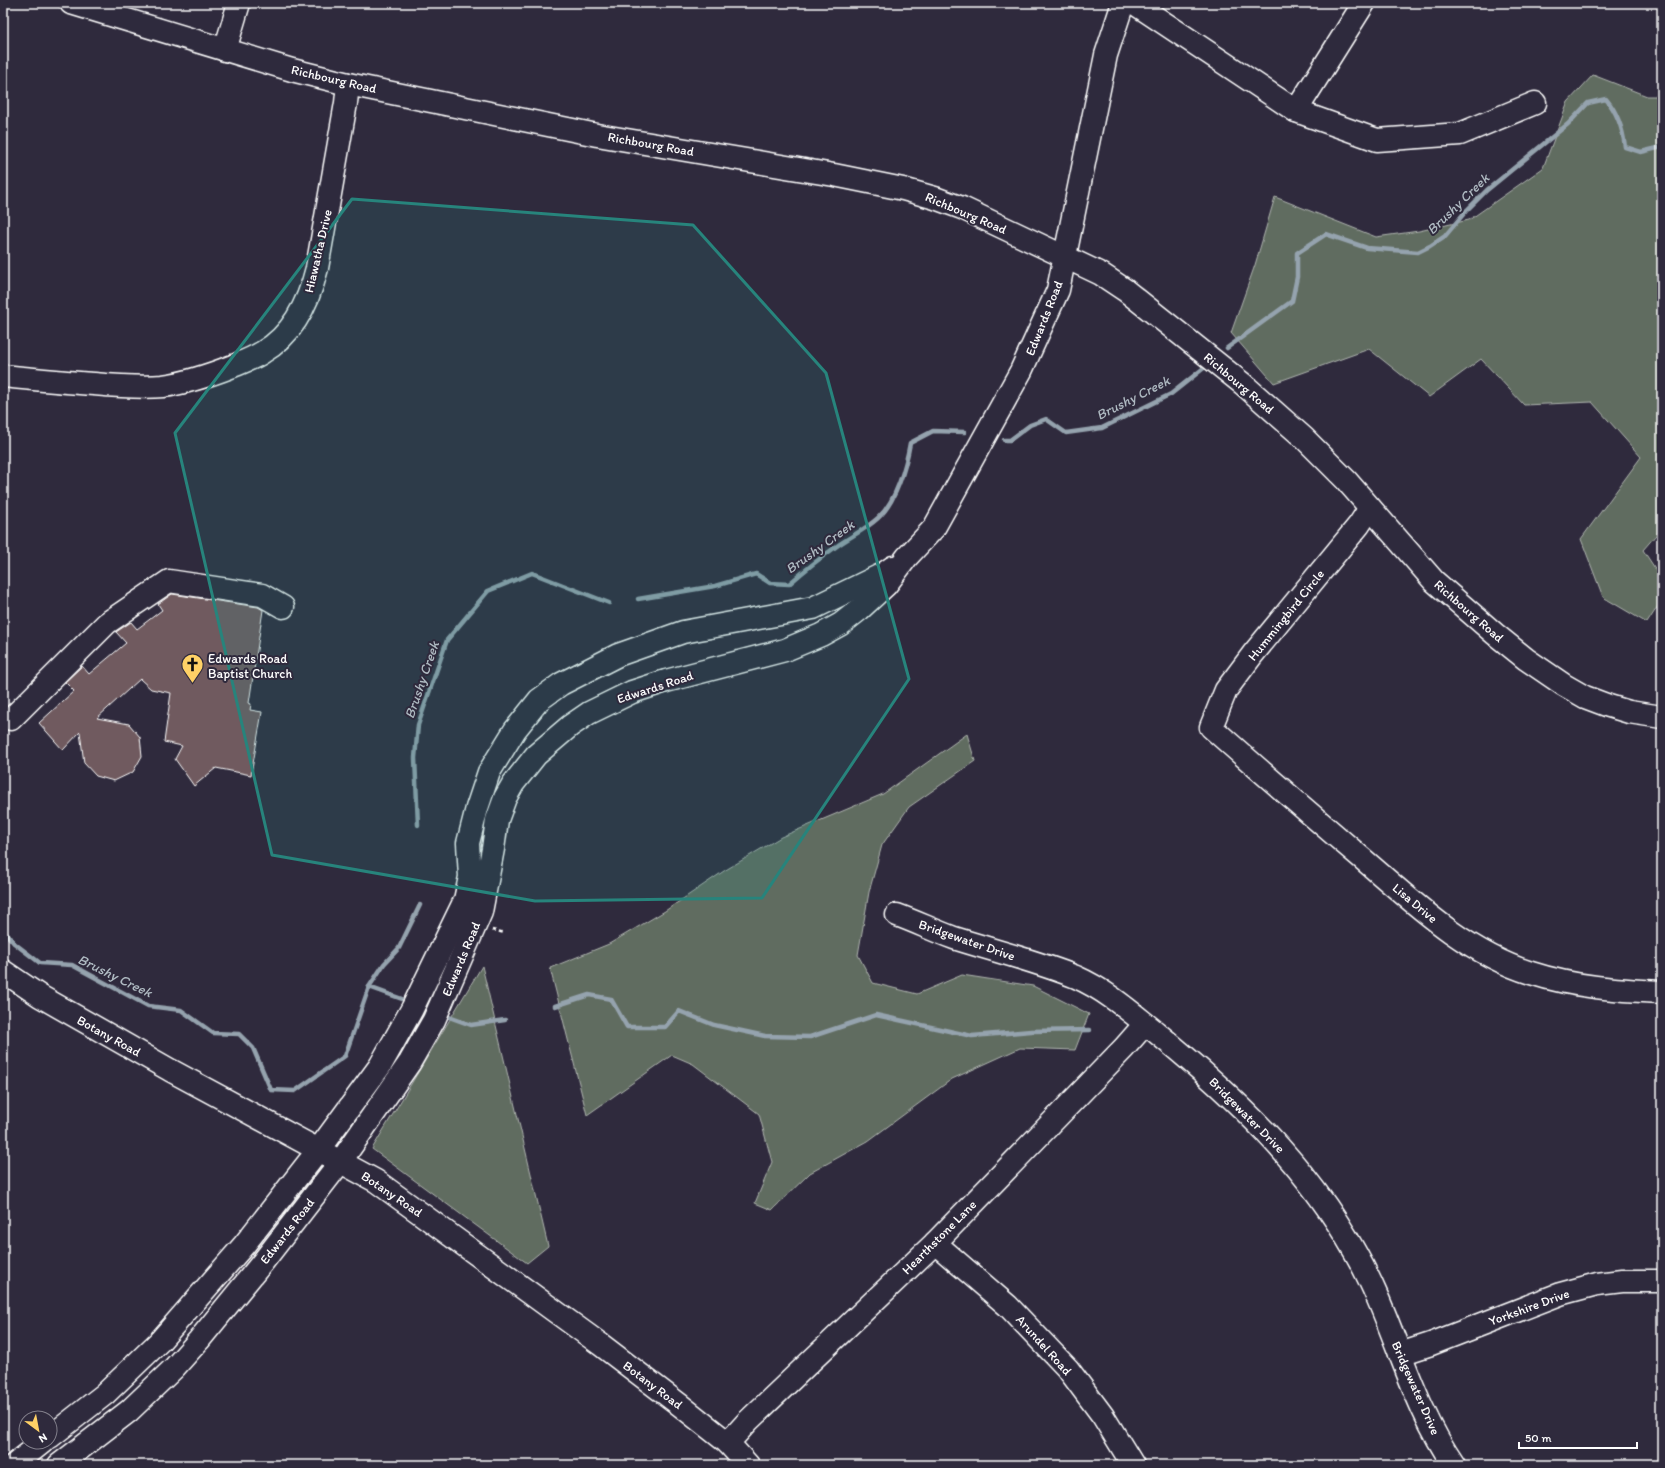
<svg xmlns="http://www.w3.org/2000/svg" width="1665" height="1468" font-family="Itim,sans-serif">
  <rect width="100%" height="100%" fill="#2f2a3d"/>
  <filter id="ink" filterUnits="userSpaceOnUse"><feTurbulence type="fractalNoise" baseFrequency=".025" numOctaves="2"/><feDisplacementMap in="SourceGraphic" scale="8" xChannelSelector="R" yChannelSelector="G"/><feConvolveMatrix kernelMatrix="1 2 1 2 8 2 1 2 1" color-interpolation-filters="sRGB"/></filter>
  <g filter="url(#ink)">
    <g fill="#616c61" stroke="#b0b6b0">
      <polygon points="1593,75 1647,96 1662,96 1662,528 1643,550 1662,579 1662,600 1647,623 1603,597 1581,539 1641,457 1592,402 1524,405 1481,359 1429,397 1369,349 1274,383 1231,333 1255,265 1275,197 1376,237 1419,231 1469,220 1543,168 1568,102"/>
      <polygon points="967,734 975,761 909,807 882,845 869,892 858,955 873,983 917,994 962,975 1033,986 1089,1014 1075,1050 1020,1048 952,1079 868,1141 810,1173 772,1210 755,1203 772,1162 759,1114 693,1064 672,1055 587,1115 550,968 609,944 665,911 724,871 781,837 883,794"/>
      <polygon points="482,966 548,1246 527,1263 372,1149"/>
    </g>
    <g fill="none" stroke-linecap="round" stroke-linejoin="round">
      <g stroke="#95a3ae" stroke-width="4.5">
        <path d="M1227,348L1292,301L1297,277V253L1326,234L1367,248L1418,252L1430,246L1445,236L1466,211L1487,190L1568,124L1588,103L1606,99C1617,112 1623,130 1625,147L1641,152L1662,147"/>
        <polyline points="1004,440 1010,440 1030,425 1046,419 1066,433 1102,428 1171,394 1205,367"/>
        <path d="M638,599L715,586L756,574L770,583L789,584C804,571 820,558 837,546C850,537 866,529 878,518C896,502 906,466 910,443L933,431L965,432"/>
        <polyline points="418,825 415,758 418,725 447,640 488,591 532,573 609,603"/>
        <polyline points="3,930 14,943 40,963 72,965 148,1006 181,1010 213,1033 239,1034 253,1048 271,1090 295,1091 345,1056 369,987 384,964 399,948 420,905"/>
        <polyline points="369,987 402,999"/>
        <polyline points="555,1006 589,995 611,999 627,1027 665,1027 679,1011 714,1025 765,1036 810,1037 876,1015 972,1036 1031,1031 1090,1030"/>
        <polyline points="449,1017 471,1025 505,1020"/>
      </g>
    </g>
    <polygon fill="#6f5a5e" stroke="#fff" points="172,594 258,607 263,610 249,703 251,704 250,710 262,712 251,775 216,768 194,786 175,759 182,746 164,742 171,693 151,689 140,679 97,718 129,724 140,737 142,756 133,772 114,781 96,776 84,763 80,732 63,750 39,723 74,691 65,682 82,666 89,674 126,643 116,632 131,622 137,629 162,610 158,604"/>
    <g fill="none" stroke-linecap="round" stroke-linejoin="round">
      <defs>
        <g id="minor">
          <polyline points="71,3 292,70 348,84 597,135 834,175 903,189 935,198 962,208 1101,274 1125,290 1243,384 1304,438 1346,480 1434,581 1495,634 1526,659 1564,685 1585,697 1609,706 1629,712 1662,717"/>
          <polyline points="1134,3 1296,111 1377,140 1460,134 1535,103"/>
          <polyline points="225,50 239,3"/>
          <polyline points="1296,111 1364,3"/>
          <path d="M3,376C33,379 63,382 94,384C116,386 140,388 163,386C187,383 210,375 233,366C243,362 254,358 263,352C294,334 309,301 317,268L346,103L348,84"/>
          <path d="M1370,508L1359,525L1253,654L1226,690L1211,727C1259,770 1308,812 1357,854C1410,899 1463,952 1531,973C1574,987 1617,990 1662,992"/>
          <polyline points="11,719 107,623 169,581 262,595 283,607"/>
          <path d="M897,915C916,922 935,931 954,938C995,951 1036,961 1076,977C1106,990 1132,1013 1157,1033C1234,1096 1306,1164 1355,1252C1394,1320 1409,1400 1454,1465"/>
          <polyline points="3,971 40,996 170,1070 376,1181 600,1344 680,1405 728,1443 748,1465"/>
          <polyline points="935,1243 1008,1306 1068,1369 1103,1416 1133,1465"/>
          <polyline points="1400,1354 1431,1344 1560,1294 1597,1284 1622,1281 1662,1281"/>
          <polyline points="50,1437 105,1394 160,1341 244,1245 319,1149 380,1066 412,1009 465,900 470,877 468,843 477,808 489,772 515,730 539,700 561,684 618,655 683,632 813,608 883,574 893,567"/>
          <polyline points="728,1443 748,1421 935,1243 1124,1048 1145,1024"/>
          <polyline points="14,1465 43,1442"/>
          <polyline points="59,1465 129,1411 174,1368 199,1340 262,1263 341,1161 410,1062 434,1020 481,912 493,849 497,820 505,798 513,784 536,755 570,726 589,713 632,692 666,681 785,650 821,635 841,624 860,609 886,585 907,557 934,528 1021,371 1058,290 1106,55 1123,3"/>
        </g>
      </defs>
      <use href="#minor" stroke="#fff" stroke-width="25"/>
      <polyline stroke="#fff" stroke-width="2.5" stroke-dasharray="4 3" stroke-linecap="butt" points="492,930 505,933"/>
      <use href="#minor" stroke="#2f2a3d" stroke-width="22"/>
    </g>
  </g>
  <path fill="#27847c" fill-opacity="0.2" stroke="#27847c" stroke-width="3" stroke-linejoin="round" d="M352,199L693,225L826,373L909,679L762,898L535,901L272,855L175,433Z"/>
  <defs>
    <symbol id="church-pin" viewBox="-11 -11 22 30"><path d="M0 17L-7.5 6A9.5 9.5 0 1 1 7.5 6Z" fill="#ffd166" stroke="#2f2a3d"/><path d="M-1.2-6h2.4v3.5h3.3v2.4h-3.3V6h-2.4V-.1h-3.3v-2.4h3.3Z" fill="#111"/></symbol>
  </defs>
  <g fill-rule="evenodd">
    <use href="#church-pin" x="180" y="652" width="25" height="34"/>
  </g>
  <g text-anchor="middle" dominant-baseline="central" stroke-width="4" stroke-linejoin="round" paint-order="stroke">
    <g font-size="13" fill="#fff" stroke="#2f2a3d">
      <text transform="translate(334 79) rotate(13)">Richbourg Road</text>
      <text transform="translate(651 144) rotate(10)">Richbourg Road</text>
      <text transform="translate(966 213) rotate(23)">Richbourg Road</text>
      <text transform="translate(318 251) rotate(-77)">Hiawatha Drive</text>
      <text transform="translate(1044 318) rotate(-68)">Edwards Road</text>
      <text transform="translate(1239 383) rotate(40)">Richbourg Road</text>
      <text transform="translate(1469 611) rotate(41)">Richbourg Road</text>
      <text transform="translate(1286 615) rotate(-51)">Hummingbird Circle</text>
      <text transform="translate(655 687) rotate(-18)">Edwards Road</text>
      <text transform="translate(1415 903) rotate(40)">Lisa Drive</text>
      <text transform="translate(967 940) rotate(19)">Bridgewater Drive</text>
      <text transform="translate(461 959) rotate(-67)">Edwards Road</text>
      <text transform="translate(109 1036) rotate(29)">Botany Road</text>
      <text transform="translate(1247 1115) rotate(45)">Bridgewater Drive</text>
      <text transform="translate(392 1194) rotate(34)">Botany Road</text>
      <text transform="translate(287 1231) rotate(-52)">Edwards Road</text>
      <text transform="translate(939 1237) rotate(-45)">Hearthstone Lane</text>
      <text transform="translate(1529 1307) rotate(-20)">Yorkshire Drive</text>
      <text transform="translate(1044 1345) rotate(48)">Arundel Road</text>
      <text transform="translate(653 1385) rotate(37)">Botany Road</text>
      <text transform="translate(1416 1388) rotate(66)">Bridgewater Drive</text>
    </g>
    <g font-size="13" fill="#fff" stroke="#2f2a3d" text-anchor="start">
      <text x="208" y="658">Edwards Road<tspan x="208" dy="15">Baptist Church</tspan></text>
    </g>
    <g font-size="14" font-style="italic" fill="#afbac2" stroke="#2f2a3d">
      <text transform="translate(1458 204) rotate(-44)">Brushy Creek</text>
      <text transform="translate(1133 398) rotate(-27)">Brushy Creek</text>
      <text transform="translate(820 547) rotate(-36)">Brushy Creek</text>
      <text transform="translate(422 680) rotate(-71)">Brushy Creek</text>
      <text transform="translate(115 976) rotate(26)">Brushy Creek</text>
    </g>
  </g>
  <rect width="1665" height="1468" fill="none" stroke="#2f2a3d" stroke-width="16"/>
  <rect x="8" y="8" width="1649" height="1452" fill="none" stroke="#fff" stroke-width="1.5" filter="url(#ink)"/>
  <g transform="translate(38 1430) rotate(148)"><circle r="19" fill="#2f2a3d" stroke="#827f8b"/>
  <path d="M0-3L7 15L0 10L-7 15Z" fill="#ffd166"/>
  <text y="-6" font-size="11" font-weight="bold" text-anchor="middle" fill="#ffffff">N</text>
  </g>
  <path d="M1519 1442v6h118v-6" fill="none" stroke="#ffffff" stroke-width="2"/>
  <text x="1525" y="1442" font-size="12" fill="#ffffff" stroke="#2f2a3d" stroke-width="3" paint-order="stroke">50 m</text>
</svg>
